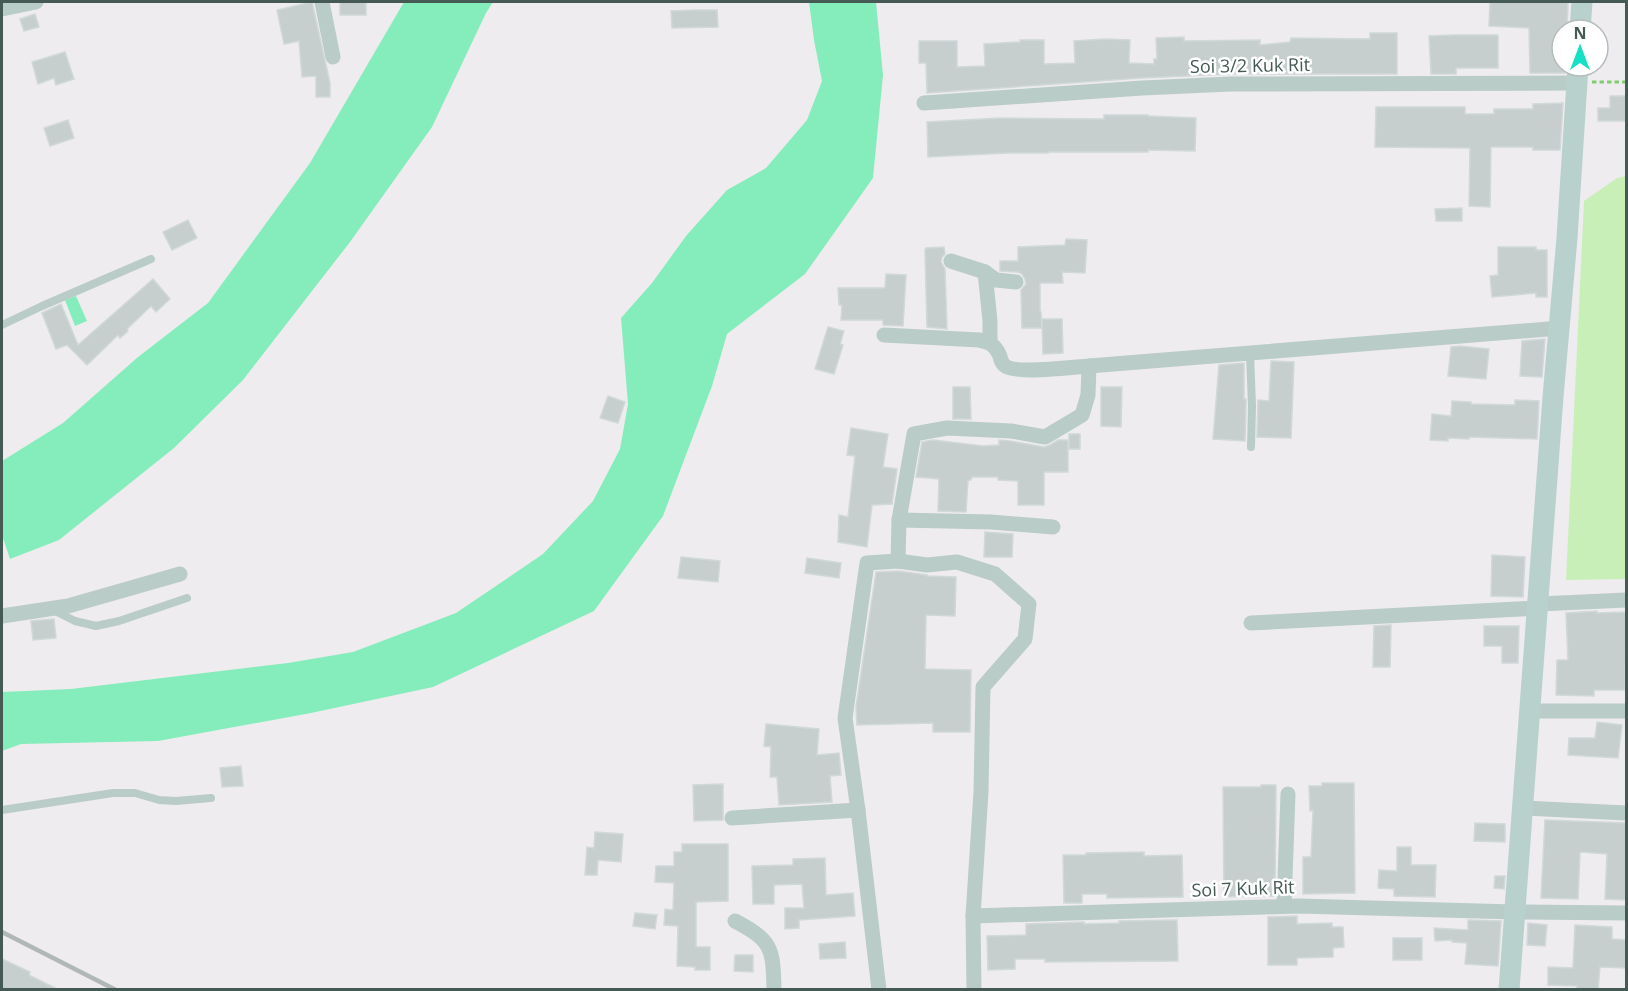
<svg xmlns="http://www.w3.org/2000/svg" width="1628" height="991" font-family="'Open Sans',sans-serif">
  <rect width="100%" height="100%" fill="#efecef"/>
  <polygon fill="#c9efb9" points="1626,176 1626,579 1566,580 1584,201 1617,178"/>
  <g fill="#85edbb">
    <polygon points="404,2 493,2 486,13 432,127 350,242 243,380 174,448 59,540 10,559 2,535 2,461 63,423 138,357 208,303 310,163"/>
    <polygon points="809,2 876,2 883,75 873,178 805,274 727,334 712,386 663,516 594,611 433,687 311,713 158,741 21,744 2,751 2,692 71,689 288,663 353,652 456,613 543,554 593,501 620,449 628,404 621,318 652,283 686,236 727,190 766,168 807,120 822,81 814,40"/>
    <polygon points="76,296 87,321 75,326 65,300"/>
  </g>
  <g fill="#c6cfce" stroke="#d0d8d9" stroke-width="1.5">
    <polygon points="312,2 330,83 330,97 316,97 316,76 302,77 299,41 284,44 277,10"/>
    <rect x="340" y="2" width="26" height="13"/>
    <polygon points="1490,2 1568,2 1567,30 1562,30 1562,66 1565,66 1565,73 1530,73 1529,28 1489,26"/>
    <polygon points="694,10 717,10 718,27 672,28 671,11"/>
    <polygon points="35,14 39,27 24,31 20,19"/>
    <polygon points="1370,33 1397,33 1397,74 1231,74 1142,78 927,93 926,63 919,63 919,41 957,41 957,67 985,66 984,44 1020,42 1020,40 1044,40 1044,64 1075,63 1074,41 1105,39 1130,40 1129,63 1154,64 1154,59 1157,59 1156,38 1184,37 1184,41 1260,40 1260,45 1290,42 1291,38 1370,39"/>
    <polygon points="1454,35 1498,35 1498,68 1456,68 1456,74 1431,74 1429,36"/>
    <polygon points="65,52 74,79 56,85 54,78 38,84 32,62"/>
    <polygon points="1610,96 1626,96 1626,121 1598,121 1598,108 1610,108"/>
    <polygon points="1563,103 1560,150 1533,150 1533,147 1491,147 1490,207 1469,206 1470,148 1375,147 1376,107 1465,107 1465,114 1494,114 1494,109 1533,109 1533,104"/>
    <polygon points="1104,115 1148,115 1148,116 1196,118 1195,151 1148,150 1148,152 1048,152 1048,153 1007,153 928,157 927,122 1000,118 1104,119"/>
    <polygon points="68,120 74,138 50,146 44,128"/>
    <polygon points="1462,208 1462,221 1436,221 1435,209"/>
    <polygon points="188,220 197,238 172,250 163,232"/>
    <polygon points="1066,239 1087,240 1085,273 1062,272 1063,283 1040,283 1040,312 1041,312 1042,328 1022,328 1021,290 1026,284 1025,279 1022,274 1018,272 1000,271 1000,261 1018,261 1018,247 1065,245"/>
    <polygon points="944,247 945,254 942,257 941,262 945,269 947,329 927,327 925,250 926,248"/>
    <polygon points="1498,247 1536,247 1536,250 1547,250 1547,297 1536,297 1536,293 1492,297 1490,276 1498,275"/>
    <polygon points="886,274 906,275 903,326 883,325 883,320 841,320 842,305 839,305 838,288 885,288"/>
    <polygon points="153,279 170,299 156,312 151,306 127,329 128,331 120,338 118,335 87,365 67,345 56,349 42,313 61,304 78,345"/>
    <polygon points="1042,319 1062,319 1063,353 1043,354"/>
    <polygon points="828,327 844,331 840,344 843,345 834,374 815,369"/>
    <polygon points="1545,339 1542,377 1520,376 1522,341"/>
    <polygon points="1460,346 1489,349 1486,379 1448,376 1451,347"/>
    <polygon points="1271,361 1294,362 1291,438 1257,437 1258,400 1269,401"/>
    <polygon points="1244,363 1244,399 1246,399 1246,406 1245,441 1213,439 1219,365"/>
    <polygon points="953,387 970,387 971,419 953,419"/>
    <polygon points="1101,387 1122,387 1121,427 1101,426"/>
    <polygon points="608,396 625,402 618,423 600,418"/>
    <polygon points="1515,400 1539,401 1537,439 1469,437 1469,439 1448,438 1448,441 1430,440 1432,414 1451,416 1452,401 1471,402 1471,404 1515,405"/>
    <polygon points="851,428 888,434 883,467 897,469 892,504 872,505 867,547 838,542 839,515 848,517 855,456 847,455"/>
    <rect x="1069" y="434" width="11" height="15"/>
    <polygon points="933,440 983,446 999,445 999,440 1010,441 1044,447 1050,445 1058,440 1068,440 1068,472 1044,472 1044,505 1018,505 1018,481 998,480 998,477 972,477 971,480 968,480 966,512 938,511 939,479 916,477 922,442"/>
    <polygon points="985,532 1013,534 1012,557 984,557"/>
    <polygon points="1492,555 1525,557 1523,597 1491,596"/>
    <polygon points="681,557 720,561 718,582 678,578"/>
    <polygon points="807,558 841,563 839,578 805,573"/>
    <polygon points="898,571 927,575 927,576 956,577 955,616 926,615 925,669 971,670 970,732 933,732 933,723 857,725 856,707 876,572"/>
    <polygon points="1597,611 1597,613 1626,612 1625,690 1594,690 1594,696 1556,695 1557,660 1568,660 1566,613"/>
    <polygon points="54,619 56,638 33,640 31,621"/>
    <polygon points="1391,625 1390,667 1373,667 1374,626"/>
    <polygon points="1484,626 1519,626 1518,663 1502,663 1502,646 1484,646"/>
    <polygon points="1597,722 1622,725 1618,758 1568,755 1569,738 1595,738"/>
    <polygon points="766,724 819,729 817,755 839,753 841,775 830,776 832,802 779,805 777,777 770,777 771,747 764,746"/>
    <polygon points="241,766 243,786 222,787 220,768"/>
    <polygon points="1322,783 1354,783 1355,893 1303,894 1303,857 1311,857 1313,810 1310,811 1309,786 1322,786"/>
    <polygon points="723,784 723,820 694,821 693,785"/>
    <polygon points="1261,785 1276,785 1275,896 1224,897 1223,787 1261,787"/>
    <polygon points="1545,820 1626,823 1626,900 1605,899 1607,854 1581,852 1580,853 1578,899 1541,898"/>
    <polygon points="1475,823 1505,824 1505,842 1474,841"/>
    <polygon points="595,832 623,834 621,862 598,860 597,875 585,875 587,847 594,848"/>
    <polygon points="682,844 728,844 728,901 696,902 696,947 710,947 710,970 695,970 695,967 677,966 678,926 664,925 665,909 673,910 674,883 655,882 656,866 674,866 674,852 682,852"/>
    <polygon points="1397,847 1411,847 1411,865 1436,865 1435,897 1394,896 1394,889 1378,888 1379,870 1397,871"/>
    <polygon points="1144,852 1144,856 1182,855 1183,897 1107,898 1107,894 1082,894 1082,903 1064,903 1063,855 1086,855 1086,853"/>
    <polygon points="825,858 826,895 853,893 855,916 799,920 799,928 785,929 785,908 804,908 802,884 774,885 774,904 753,904 752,866 793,865 793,859"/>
    <polygon points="1495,876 1505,876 1504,889 1494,888"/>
    <polygon points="635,913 657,915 655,929 633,926"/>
    <polygon points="1297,916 1297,924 1332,923 1332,927 1343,927 1344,947 1333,948 1333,957 1297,958 1297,965 1268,965 1268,917"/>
    <polygon points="1177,920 1178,961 1045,962 1045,959 1015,959 1015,969 988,970 987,936 1026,935 1026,924 1084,922 1084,924 1119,923 1119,921"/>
    <polygon points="1468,920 1501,921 1498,966 1465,964 1467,943 1452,942 1452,940 1435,941 1434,928 1468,930"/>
    <polygon points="1528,923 1547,925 1545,946 1527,945"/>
    <polygon points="1575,925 1612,927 1612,939 1626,940 1626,968 1600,967 1598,990 1576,990 1577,986 1548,985 1548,967 1573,968"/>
    <rect x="1393" y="938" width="29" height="22"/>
    <polygon points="845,942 846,958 820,959 819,944"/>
    <polygon points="735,955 753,955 753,972 734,971"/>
    <polygon points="2,959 30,972 29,975 59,990 2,990"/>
  </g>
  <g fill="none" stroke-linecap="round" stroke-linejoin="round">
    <polyline stroke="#82cd71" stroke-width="3" stroke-dasharray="4.5 3" stroke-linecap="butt" points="1592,82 1626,82"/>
    <g stroke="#baccc8" stroke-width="8">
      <polyline points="2,325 42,306 151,259"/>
      <polyline points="1250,353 1252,406 1251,447"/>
      <polyline points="55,611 75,621 96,626 119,621 187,598"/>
      <polyline points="2,810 113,793 135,793 159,800 176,801 211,798"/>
    </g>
    <g stroke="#baccc8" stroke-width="15">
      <polyline points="322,2 333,57"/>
      <polyline points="2,9 36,2"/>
      <polyline points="924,103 1142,88 1231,84 1577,83"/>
      <polyline points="951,261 985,272 990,321 990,342"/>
      <polyline points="985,272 996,280 1016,282"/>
      <path d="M884,335L979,340C990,342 995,345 1000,356C1000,358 1002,363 1004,365C1014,375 1073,367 1089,366"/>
      <polyline points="899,520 991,522 1053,527"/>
      <polyline points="898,561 899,520 914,434 947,428 1011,431 1045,437 1082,415 1088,395 1089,366 1560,328"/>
      <polyline points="1539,604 1626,600"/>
      <polyline points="2,616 68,606 180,574"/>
      <polyline points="1251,623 1538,608"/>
      <polyline points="1530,711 1626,711"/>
      <polyline points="1523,808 1626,813"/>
      <polyline points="732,818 858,810"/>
      <polyline points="1284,906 1288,794"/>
      <polyline points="973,916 1299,906 1515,912 1626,913"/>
      <path d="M735,921C773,941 773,949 774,990"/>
      <polyline points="879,990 858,810 845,718 867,563 898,561 927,565 957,562 995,574 1029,604 1025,639 983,687 981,792 973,916 974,990"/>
    </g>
    <g stroke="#b9d1cd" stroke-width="21">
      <polyline points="1580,30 1582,2"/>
      <polyline points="1509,990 1553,397 1567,238 1578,66"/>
    </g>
    <polyline stroke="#afb7b7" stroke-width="4.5" points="2,932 116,990"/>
  </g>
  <g text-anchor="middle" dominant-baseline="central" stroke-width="5" stroke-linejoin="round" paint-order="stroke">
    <g font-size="18" fill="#455a55" stroke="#fff">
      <text transform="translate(1250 65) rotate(-1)">Soi 3/2 Kuk Rit</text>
      <text transform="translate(1243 888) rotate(-2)">Soi 7 Kuk Rit</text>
    </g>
  </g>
  <rect width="1628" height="991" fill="none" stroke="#455a55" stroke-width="6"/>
  <g transform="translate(1580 48)"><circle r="28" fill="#ffffff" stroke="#b5bdbb" stroke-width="1.5"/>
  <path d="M0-4.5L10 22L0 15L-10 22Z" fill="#16e0c6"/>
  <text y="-9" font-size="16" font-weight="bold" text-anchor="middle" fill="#455a55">N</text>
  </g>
</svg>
